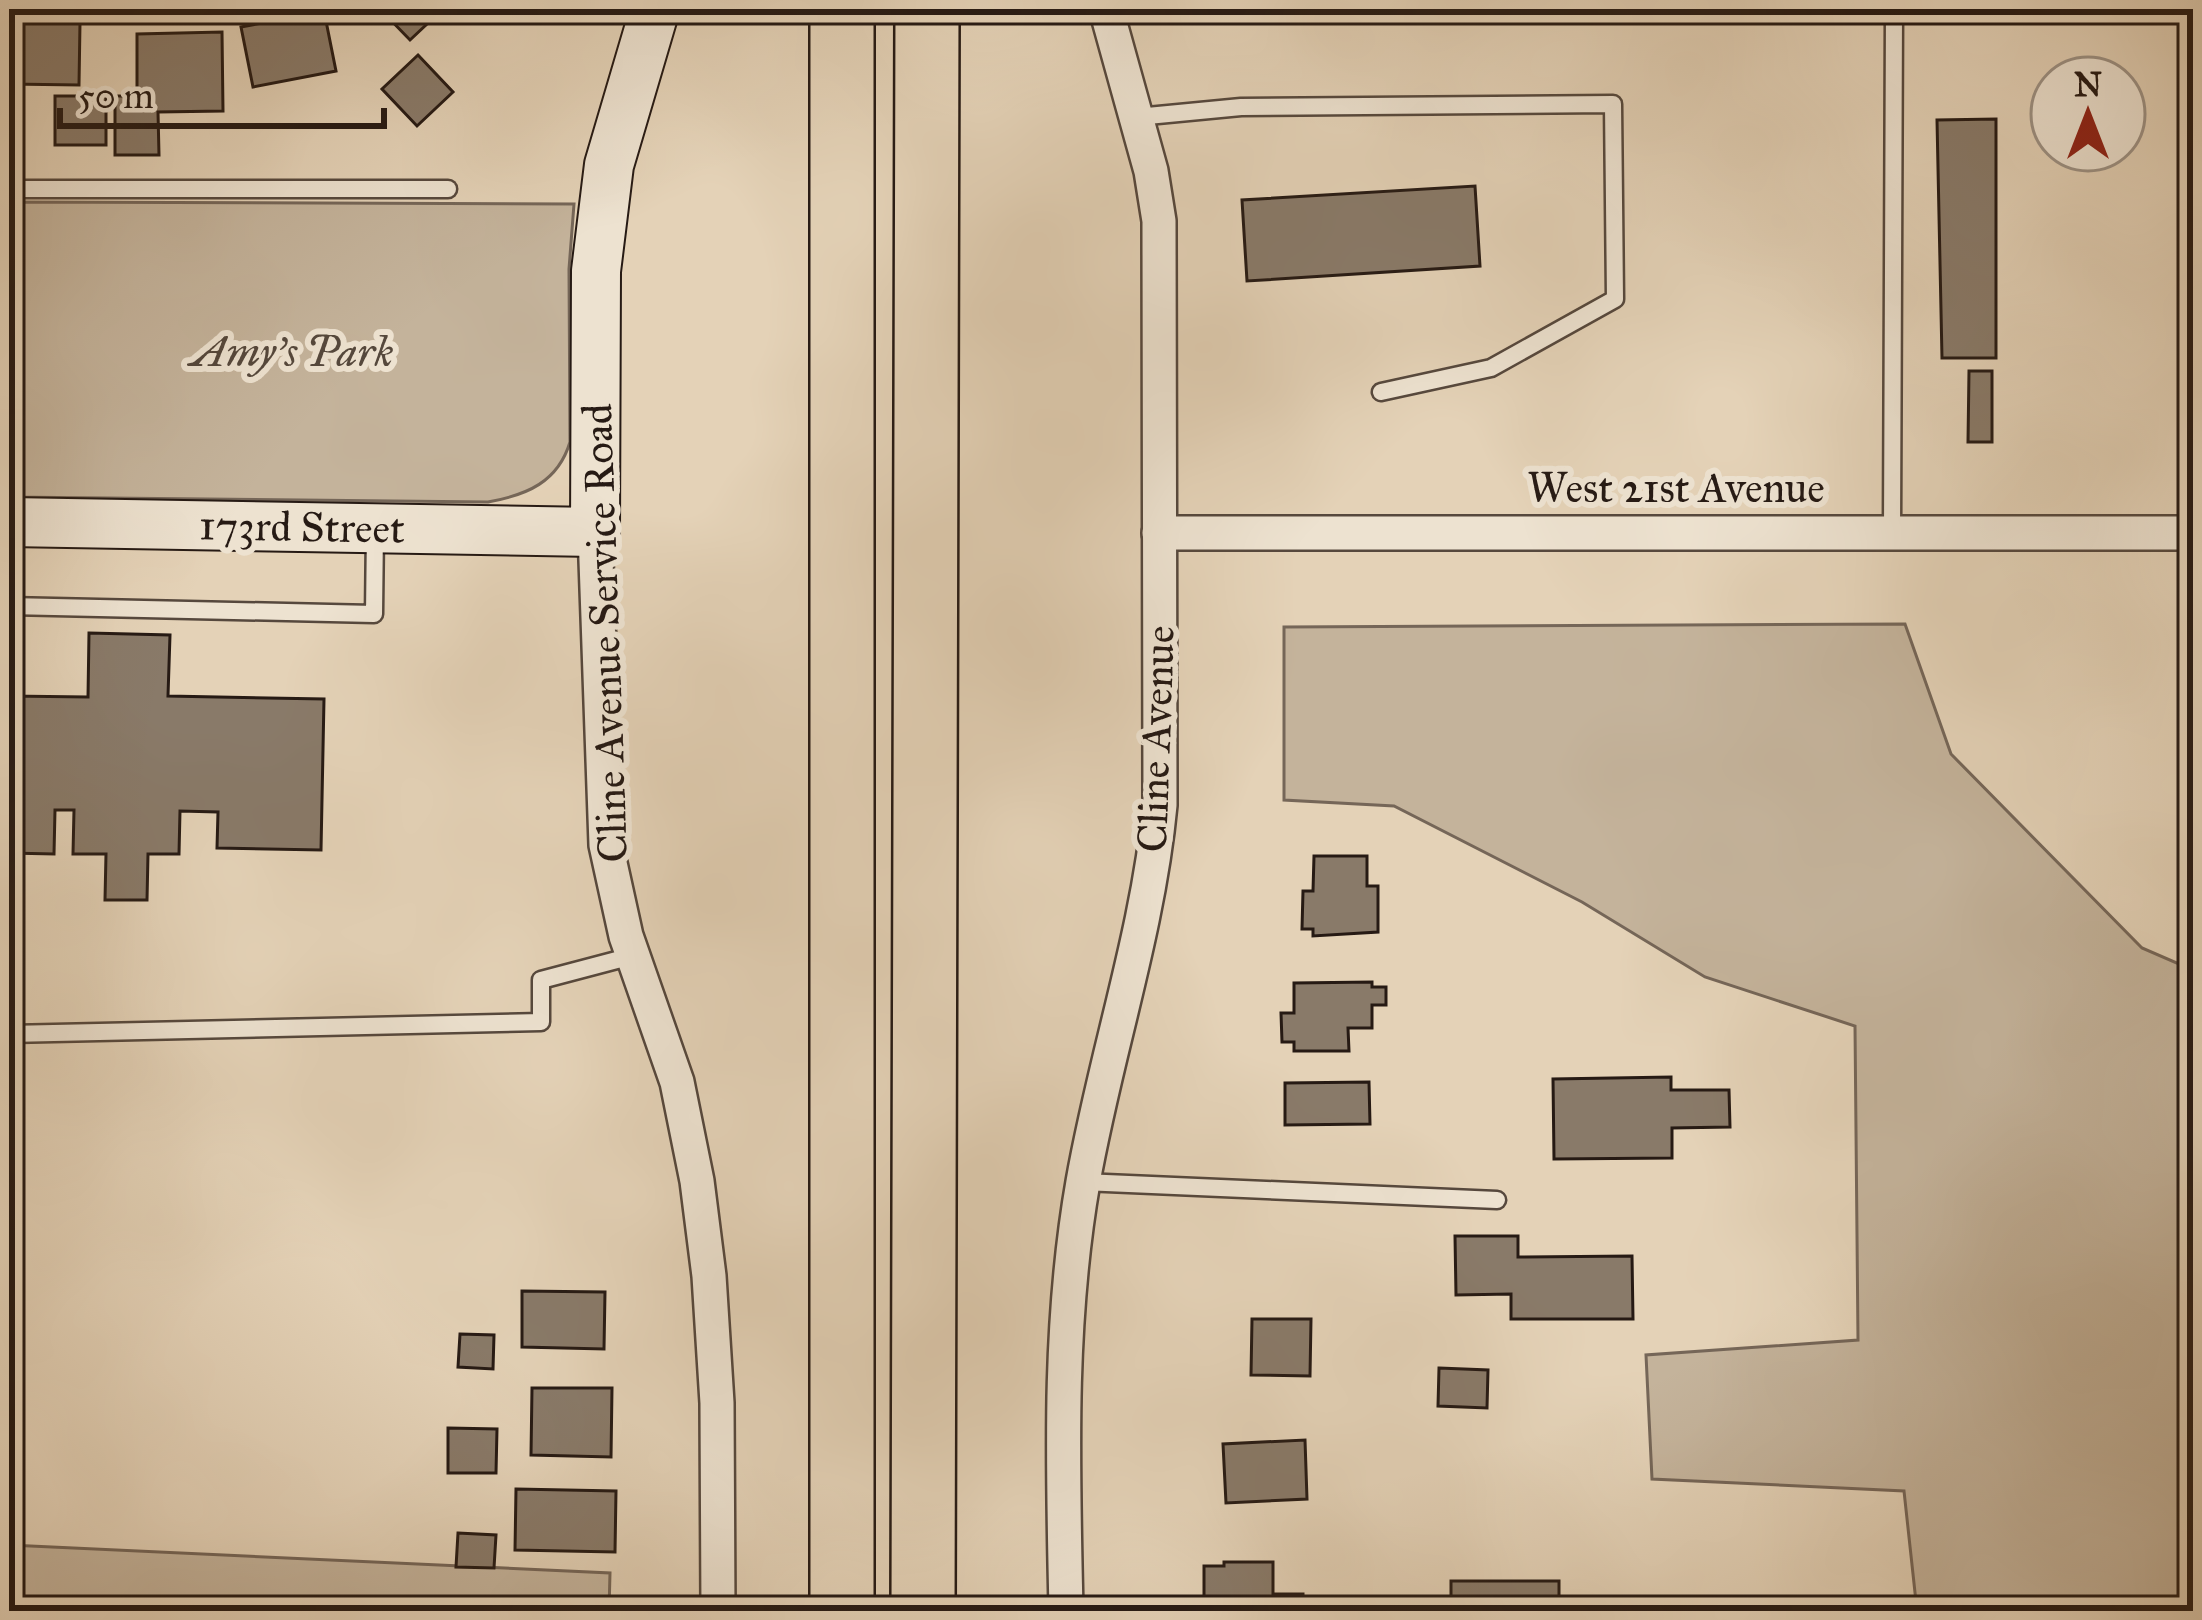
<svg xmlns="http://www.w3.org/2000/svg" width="2202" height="1620" font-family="'IM FELL Great Primer',serif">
  <rect width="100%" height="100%" fill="#e4d2b7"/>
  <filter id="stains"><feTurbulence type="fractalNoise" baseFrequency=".00167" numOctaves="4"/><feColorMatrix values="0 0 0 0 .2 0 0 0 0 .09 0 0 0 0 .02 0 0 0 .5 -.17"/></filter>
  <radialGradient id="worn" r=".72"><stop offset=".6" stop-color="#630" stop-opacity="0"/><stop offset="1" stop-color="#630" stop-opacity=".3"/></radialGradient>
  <g fill="#c4b39b" stroke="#756658" stroke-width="3">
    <path d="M9,202L574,204L569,269L570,442C558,482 527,495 488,502L9,497Z"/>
    <polygon points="1905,624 1951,754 2142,948 2193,970 2193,1611 1917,1611 1904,1491 1652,1479 1646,1355 1858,1340 1855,1026 1705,977 1582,902 1394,806 1284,800 1284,627"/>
    <polygon points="9,1545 610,1573 609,1611 9,1611"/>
  </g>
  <g fill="#897a69" stroke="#261a14" stroke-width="3">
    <polygon points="380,9 443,9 410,40"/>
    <polygon points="324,11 336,71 253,87 241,27"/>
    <polygon points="9,22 80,23 79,85 9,84"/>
    <polygon points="222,32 223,111 158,112 159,155 115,155 115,96 137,96 137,34"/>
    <polygon points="418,55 453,92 417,126 382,89"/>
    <rect x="55" y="96" width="51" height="49"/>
    <polygon points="1996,119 1996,358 1942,358 1937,120"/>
    <polygon points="1475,186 1480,266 1247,281 1242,200"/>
    <polygon points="1969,371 1992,371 1992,442 1968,442"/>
    <polygon points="89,633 170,635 168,696 324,699 321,850 217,848 218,812 180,811 179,854 148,854 147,900 105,900 106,854 73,854 74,810 55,810 54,854 9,853 9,696 88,697"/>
    <polygon points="1314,856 1367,856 1367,886 1378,886 1378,932 1313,936 1313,929 1302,929 1303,891 1313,891"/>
    <polygon points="1372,982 1372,987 1386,987 1386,1005 1372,1005 1372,1028 1348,1028 1349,1051 1294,1051 1294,1042 1282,1042 1281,1013 1294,1013 1294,983"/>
    <polygon points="1671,1077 1671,1090 1729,1090 1730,1127 1672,1128 1672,1158 1554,1159 1553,1079"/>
    <polygon points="1369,1082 1370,1124 1285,1125 1285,1083"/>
    <polygon points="1455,1236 1518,1236 1518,1257 1632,1256 1633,1319 1511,1319 1511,1294 1456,1295"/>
    <polygon points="522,1291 605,1292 604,1349 522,1347"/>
    <polygon points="1252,1319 1311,1319 1310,1376 1251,1375"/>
    <polygon points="460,1334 494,1335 493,1369 458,1367"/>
    <polygon points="1439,1368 1488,1370 1487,1408 1438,1406"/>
    <polygon points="532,1388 612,1388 611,1457 531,1455"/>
    <polygon points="448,1428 497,1429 496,1473 448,1473"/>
    <polygon points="1305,1440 1307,1499 1226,1503 1223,1444"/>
    <polygon points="516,1489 616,1491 615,1552 515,1550"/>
    <polygon points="458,1533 496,1535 494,1568 456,1567"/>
    <polygon points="1224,1562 1273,1562 1273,1594 1303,1594 1303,1611 1204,1611 1204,1566 1224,1566"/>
    <rect x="1451" y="1581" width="108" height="30"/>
  </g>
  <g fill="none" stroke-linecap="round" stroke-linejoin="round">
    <defs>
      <g id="lane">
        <polyline points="1137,117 1241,107 1613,104 1615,299 1491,368 1381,392"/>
        <polyline points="9,189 448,189"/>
        <polyline points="1892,533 1894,9"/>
        <polyline points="9,606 374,614 375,529"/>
        <polyline points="9,1034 541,1022 541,980 632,956"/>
        <polyline points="1083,1182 1497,1200"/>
      </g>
      <g id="street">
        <polyline points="595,532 606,845 626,936 677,1082 697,1181 709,1276 717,1403 718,1611"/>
        <polyline points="1159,533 2193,533"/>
        <path d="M1066,1611C1063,1467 1058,1325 1083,1182C1105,1056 1148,933 1160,805L1159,221L1151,171L1106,9"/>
      </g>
      <polyline id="secondary" points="9,522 595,532 596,271 609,165 655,9"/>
      <g id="highway">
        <polyline points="842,1611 842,9"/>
        <polyline points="923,1611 927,9"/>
      </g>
    </defs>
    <use href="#lane" stroke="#56483d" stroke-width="21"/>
    <use href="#street" stroke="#56483d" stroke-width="38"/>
    <use href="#secondary" stroke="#261a14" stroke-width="52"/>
    <use href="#highway" stroke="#261a14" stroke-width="68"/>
    <use href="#lane" stroke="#ede2d0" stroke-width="16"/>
    <use href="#street" stroke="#ede2d0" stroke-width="33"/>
    <use href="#secondary" stroke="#ede2d0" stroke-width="48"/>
    <use href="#highway" stroke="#e4d2b7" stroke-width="63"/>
  </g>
  <g text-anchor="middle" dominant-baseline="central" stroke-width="12" stroke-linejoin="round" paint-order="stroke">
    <g font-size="42" font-style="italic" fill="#55483c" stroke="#ede2d0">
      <text x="292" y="352">Amy's Park</text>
    </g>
    <g font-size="42" fill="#261a14" stroke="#ede2d0">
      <text x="1676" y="488">West 21st Avenue</text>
      <text transform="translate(302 527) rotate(1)">173rd Street</text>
      <text transform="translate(605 633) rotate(-92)">Cline Avenue Service Road</text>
      <text transform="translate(1156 739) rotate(-88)">Cline Avenue</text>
    </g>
  </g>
  <rect width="2202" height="1620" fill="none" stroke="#e4d2b7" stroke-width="48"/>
  <rect x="12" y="12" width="2178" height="1596" fill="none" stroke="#261a14" stroke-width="6"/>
  <rect x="24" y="24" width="2154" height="1572" fill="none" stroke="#261a14" stroke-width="3"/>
  <g transform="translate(2088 114)"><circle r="57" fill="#ede2d0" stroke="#9d9285" stroke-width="3"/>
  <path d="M0-9L21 45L0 30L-21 45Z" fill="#8f2418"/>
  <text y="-18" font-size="33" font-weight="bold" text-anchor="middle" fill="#261a14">N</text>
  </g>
  <path d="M60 108v18h324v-18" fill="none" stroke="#261a14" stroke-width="6"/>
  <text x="78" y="108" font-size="36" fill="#261a14" stroke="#ede2d0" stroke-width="9" paint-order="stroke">50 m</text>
  <rect width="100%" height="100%" filter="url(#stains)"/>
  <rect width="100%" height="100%" fill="url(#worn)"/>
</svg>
